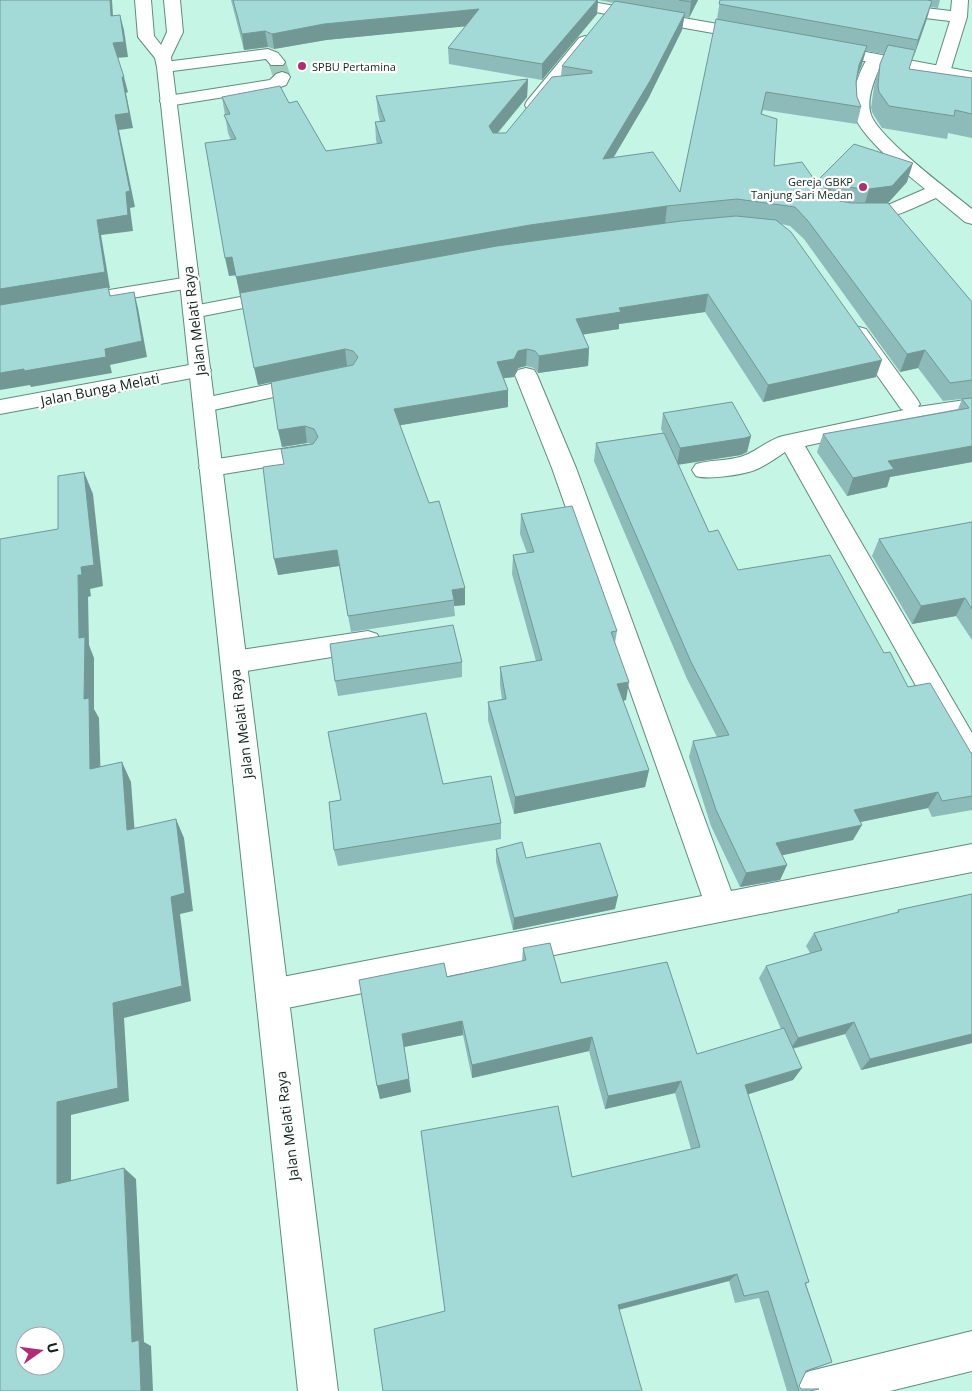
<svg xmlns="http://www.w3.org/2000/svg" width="972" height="1391" font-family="'Open Sans',sans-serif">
  <rect width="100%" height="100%" fill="#c4f5e5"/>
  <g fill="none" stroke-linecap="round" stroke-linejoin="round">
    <polyline stroke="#a0cbbd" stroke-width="17" stroke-dasharray="17 9" stroke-linecap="butt" points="277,62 282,77"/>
    <defs>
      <g id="minor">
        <polygon points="952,0 968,0 967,17 950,72 948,75 936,75 934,72 950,21 891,14 886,12 883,9 886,6 891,4 951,11"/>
        <polygon points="585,36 591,38 593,41 591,44 539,109 527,109 525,105 527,101 579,38"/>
        <polygon points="268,49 278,53 285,62 283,65 271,65 266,59 165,72 159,70 157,67 159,64 165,62"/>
        <path d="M875,54L881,56L883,59C877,75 865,97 871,115C880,139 950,191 972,209V224L965,222L936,198C908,210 882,226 850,218L848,214L850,210L881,208L925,189C906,173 861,138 854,114C849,97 860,69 869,56Z"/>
        <polygon points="282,72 288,74 290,77 286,85 275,89 168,106 162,105 160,101 162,97 168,96 270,80 276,74"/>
        <polygon points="189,277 196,279 199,283 196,287 97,304 90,302 87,298 90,294 97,292"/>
        <polygon points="277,290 284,292 287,296 284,300 193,318 186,316 183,312 186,308 193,306"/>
        <path d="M859,327L866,329L917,399L920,404L918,407L972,399V413L920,421L805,446L972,733V771L962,768L785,452C776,458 765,466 755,470C741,475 709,480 696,476L692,470L696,464C710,460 725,461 740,457C755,453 767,440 783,436L904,410L901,409L848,334L852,329Z"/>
        <polygon points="200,363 208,365 211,370 208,375 0,414 0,400"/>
        <polygon points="526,368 534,370 537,375 576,468 731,891 972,844 972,872 272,1011 260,1006 256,995 260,984 272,979 702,896 552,468 515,375 518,370"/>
        <polygon points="308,376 316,378 319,383 316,388 204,412 196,410 193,405 196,400 204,398"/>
        <polygon points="307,445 315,447 319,453 315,459 211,476 203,474 199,468 203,462 211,460"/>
        <polygon points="368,631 377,634 381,641 377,648 368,651 234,673 224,670 221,662 224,654 234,651"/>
        <polygon points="972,1331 972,1371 890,1391 790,1391 796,1377 810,1371"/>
      </g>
      <g id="major">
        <polygon points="135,0 151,0 154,36 161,45 167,32 164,0 180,0 183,32 171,57 338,1391 298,1391 157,67 155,58 138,37"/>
        <polygon points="548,0 581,0 752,30 758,32 760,35 758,38 752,40 556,5 551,3"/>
        <polygon points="829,45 972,72 972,82 823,53 821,50 823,47"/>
      </g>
    </defs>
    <use href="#minor" stroke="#5e8c7e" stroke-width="2"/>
    <use href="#major" stroke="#5e8c7e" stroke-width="2"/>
    <use href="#minor" fill="#fff" fill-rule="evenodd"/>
    <use href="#major" fill="#fff" fill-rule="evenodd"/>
  </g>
  <g fill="#8cbbb9">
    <polygon points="231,0 698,0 689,18 684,17 682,30 648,99 613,158 680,192 717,19 720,0 940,0 938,8 930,7 909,69 972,78 972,138 948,133 947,139 882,128 873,114 871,108 874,87 880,64 884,54 866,51 862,64 856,82 857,97 861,107 857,124 763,110 762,114 774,166 816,182 907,182 888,203 972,302 972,462 890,477 887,487 847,496 817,452 823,434 958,409 962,399 970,398 943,401 918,368 900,372 804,239 790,226 782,224 876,377 763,402 705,312 619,324 619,329 583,334 589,348 588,366 538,373 534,368 526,366 518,368 514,377 504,378 508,390 508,407 400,425 465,605 454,606 455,616 351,632 339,566 278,575 284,464 311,444 307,443 282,447 271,382 258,385 236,275 229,276 231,140 228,133 222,97 289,103 326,151 377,144 376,140 375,122 380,122 378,113 376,96 528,79 527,97 498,133 506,133 561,76 562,66 614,3 598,0 597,14 542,80 449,64 448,48 466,26 326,40 274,49 268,47 244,50"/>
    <polygon points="663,413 751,436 747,452 741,455 678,464 709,532 738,570 884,653 908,687 971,753 972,753 972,810 932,817 928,808 860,822 853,840 782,855 787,865 780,880 740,887 711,826 689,757 693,741 717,737 687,679 594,461 596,443 663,433 661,429"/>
    <polygon points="521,514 617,631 615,643 626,700 623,701 649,770 645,787 514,814 488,720 488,702 502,699 500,685 500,667 536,661 512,574 513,555 527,553 520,534"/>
    <polygon points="972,522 972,640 956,616 912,624 872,556 879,539"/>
    <polygon points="462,662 462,677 338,696 335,681"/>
    <polygon points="443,784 501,823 501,839 338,866 334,850"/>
    <polygon points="496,849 526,858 615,909 513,930 496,862"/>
    <polygon points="972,894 972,1043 861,1070 845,1034 793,1049 802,1068 793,1080 748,1094 809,1282 806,1284 832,1362 806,1372 799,1386 801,1389 813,1391 787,1391 759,1298 735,1303 729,1281 619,1310 445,1311 572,1177 691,1149 675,1093 605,1109 589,1051 472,1078 463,1035 404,1047 411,1092 380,1099 377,1086 447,977 522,961 523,948 561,983 697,1054 781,1029 759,978 766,966 810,953 806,946 814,933 897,913 898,910"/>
  </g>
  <g fill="#729896">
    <polygon points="110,0 112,0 114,31 111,16"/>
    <polygon points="597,0 598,0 597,14 542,80 542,64"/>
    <polygon points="692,0 698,0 689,18 691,2"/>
    <polygon points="932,1 927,19 913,59 918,40"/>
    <polygon points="479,9 479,25 326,40 274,49 272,34 324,24"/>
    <polygon points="685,13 682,30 648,99 602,177 603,159"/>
    <polygon points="120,15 124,30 128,57 116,58 113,43"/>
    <polygon points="265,31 268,47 244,50 242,34"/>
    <polygon points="867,46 862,64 854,83 859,65"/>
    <polygon points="122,77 124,77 128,92 126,93 133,128 119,130 135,207 130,208 133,231 101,235 110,288 108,288 113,303 0,306 0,289 97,220"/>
    <polygon points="528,79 527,97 488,144 489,126"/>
    <polygon points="913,163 907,182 887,204 864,207 869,189"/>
    <polygon points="832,186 828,204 823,194 825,188"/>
    <polygon points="667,206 665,224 240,295 236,277 530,225"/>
    <polygon points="232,257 236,275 229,276 225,258"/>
    <polygon points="134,292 138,308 147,357 110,365 112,373 31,387 30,385 0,390 0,373 105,349"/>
    <polygon points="708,294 705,312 619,324 619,329 574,336 576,319 619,308"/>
    <polygon points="589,348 588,366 538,373 539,356"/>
    <polygon points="345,349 347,366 258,385 254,368"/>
    <polygon points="527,349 526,366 518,368 514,377 497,379 497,362 518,351"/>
    <polygon points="925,350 918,368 900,372 907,354"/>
    <polygon points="882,360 876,377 763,402 768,385"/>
    <polygon points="508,390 508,407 396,426 394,409"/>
    <polygon points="305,426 307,443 282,447 278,430"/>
    <polygon points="751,436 747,452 741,455 677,465 680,448"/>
    <polygon points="972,446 972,462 890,477 887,487 847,496 853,478 888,461"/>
    <polygon points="84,472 93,494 103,586 90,589 91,596 88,597 89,645 94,658 94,709 99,718 101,788 90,769 79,638 78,575 81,567"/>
    <polygon points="337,550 339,566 278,575 274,559"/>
    <polygon points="465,588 465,605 454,606 454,600 452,590"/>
    <polygon points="965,598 956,616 912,624 921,606"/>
    <polygon points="629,682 626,700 614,702 617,684"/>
    <polygon points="122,762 131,782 136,849 127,830"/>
    <polygon points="649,770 645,787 514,814 515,797"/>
    <polygon points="938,792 928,808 846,825 854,810"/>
    <polygon points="176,819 184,838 193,911 180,914 191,1001 124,1018 129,1101 71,1115 71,1194 57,1184 57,1102 113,1003 171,897"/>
    <polygon points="862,825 853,840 770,858 776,843"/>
    <polygon points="787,865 780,880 740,887 746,873"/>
    <polygon points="618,896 615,909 513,930 514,918"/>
    <polygon points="462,1021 463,1035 404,1047 411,1092 380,1099 377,1086 402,1034"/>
    <polygon points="854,1022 845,1034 790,1049 798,1038"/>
    <polygon points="972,1034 972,1043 861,1070 870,1059"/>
    <polygon points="592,1037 589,1051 472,1078 472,1065"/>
    <polygon points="802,1068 793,1080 737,1098 745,1085"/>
    <polygon points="681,1081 675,1093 605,1109 608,1096"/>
    <polygon points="124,1168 136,1179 144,1342 151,1346 153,1391 141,1391 132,1342"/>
    <polygon points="737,1274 729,1281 613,1311 618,1305"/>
  </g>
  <g fill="#a3d9d7" stroke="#729896" fill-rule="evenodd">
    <polygon points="0,0 110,0 111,16 120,15 124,42 113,43 124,77 122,77 129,113 115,115 130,191 126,192 128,215 97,220 105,272 0,289"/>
    <polygon points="233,0 597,0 542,64 448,48 479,9 324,24 272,34 265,31 242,34"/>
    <polygon points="679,0 692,0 691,2"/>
    <polygon points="720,0 927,0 932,1 918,40 719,4"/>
    <polygon points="615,1 685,13 650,81 603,159 653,152 680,192 716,19 867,46 859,65 856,82 857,97 861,107 766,92 761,114 777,119 774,166 802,162 816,182 854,144 913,163 892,186 869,189 832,186 825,188 823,194 826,199 852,203 888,203 972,302 972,380 950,383 925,350 907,354 808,221 795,207 737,199 667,206 530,225 236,277 232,257 225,258 205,143 236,139 224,115 230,114 222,97 280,86 289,103 297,101 326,151 382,143 375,122 385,121 376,96 528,79 489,126 493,133 506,133 552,77 592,73 592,71 562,66"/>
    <polygon points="888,45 915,50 909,69 972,78 972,114 955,110 954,116 889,106 879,92 878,85 880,64"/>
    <polygon points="736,216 776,220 791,232 882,360 768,385 708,294 619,308 621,312 576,319 589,348 539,356 535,351 527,349 518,351 514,359 497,362 508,390 394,409 429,503 439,501 465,588 452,590 454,600 348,616 337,550 274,559 263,467 284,464 281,449 313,444 318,437 314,429 305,426 278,430 271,382 353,365 358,357 353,351 345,349 254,368 240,293 497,246 681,221"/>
    <polygon points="108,287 110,296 134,292 142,341 105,349 106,357 24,371 24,369 0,373 0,305"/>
    <polygon points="972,398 972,446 888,461 894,469 853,478 823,434 969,408 962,399"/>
    <polygon points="732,402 751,436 745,438 680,448 663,413"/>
    <polygon points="664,433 709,532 718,530 738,570 830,555 884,653 890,652 908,687 930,683 971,753 972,753 972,796 942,801 938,792 854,810 862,825 776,843 787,865 746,873 716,810 693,741 729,735 691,662 596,443"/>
    <path d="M84,472L94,565L81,567L82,575H78L79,638L85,637L84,699L89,698L90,769L122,762L127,830L176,819L185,893L171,897L182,986L113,1003L118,1088L57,1102V1184L124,1168L132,1342L139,1340L141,1391H0V539L58,529V476ZM25,1336H55V1366H25Z"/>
    <polygon points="572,506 617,631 611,632 629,682 617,684 649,770 515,797 488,702 506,699 500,667 542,660 513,555 534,552 521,514"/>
    <polygon points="972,522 972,609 965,598 921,606 879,539"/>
    <polygon points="453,625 462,662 335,681 330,644"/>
    <polygon points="426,713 443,784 491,776 501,823 334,850 329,802 341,800 328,732"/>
    <polygon points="522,842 526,858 600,843 618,896 514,918 496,849"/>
    <polygon points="972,894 972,1034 870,1059 854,1022 798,1038 766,966 822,950 814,933 899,912 898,910"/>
    <polygon points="550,943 561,983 667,962 697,1054 784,1028 802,1068 745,1085 809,1282 805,1283 832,1362 806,1371 799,1386 801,1389 819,1389 810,1391 799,1391 768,1291 744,1296 737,1274 618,1305 642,1391 383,1391 374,1329 445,1311 421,1131 558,1106 572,1177 700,1147 681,1081 608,1096 592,1037 472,1065 462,1021 402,1034 409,1079 377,1086 359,980 444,963 447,977 526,960 523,948"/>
  </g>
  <g fill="#b12d73" stroke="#fff" stroke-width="2">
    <circle cx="302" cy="66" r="5"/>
    <circle cx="863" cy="187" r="5"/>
  </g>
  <g text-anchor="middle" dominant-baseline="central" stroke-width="4.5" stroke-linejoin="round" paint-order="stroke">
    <g font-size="11" fill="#10241e" stroke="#fff" text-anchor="start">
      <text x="312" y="66">SPBU Pertamina</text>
      <text x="853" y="181" text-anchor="end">Gereja GBKP<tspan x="853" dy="13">Tanjung Sari Medan</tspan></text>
    </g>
    <g font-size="14" fill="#10241e" stroke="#fff">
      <text transform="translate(194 321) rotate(-97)">Jalan Melati Raya</text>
      <text transform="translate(100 389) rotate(-11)">Jalan Bunga Melati</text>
      <text transform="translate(241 724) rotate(-97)">Jalan Melati Raya</text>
      <text transform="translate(287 1126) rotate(-97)">Jalan Melati Raya</text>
    </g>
  </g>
  <g transform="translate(40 1351) rotate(76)"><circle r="24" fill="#ffffff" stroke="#9fa7a5"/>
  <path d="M0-4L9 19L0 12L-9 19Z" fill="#b12d73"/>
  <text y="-8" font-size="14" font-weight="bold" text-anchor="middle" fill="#10241e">U</text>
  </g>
</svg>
